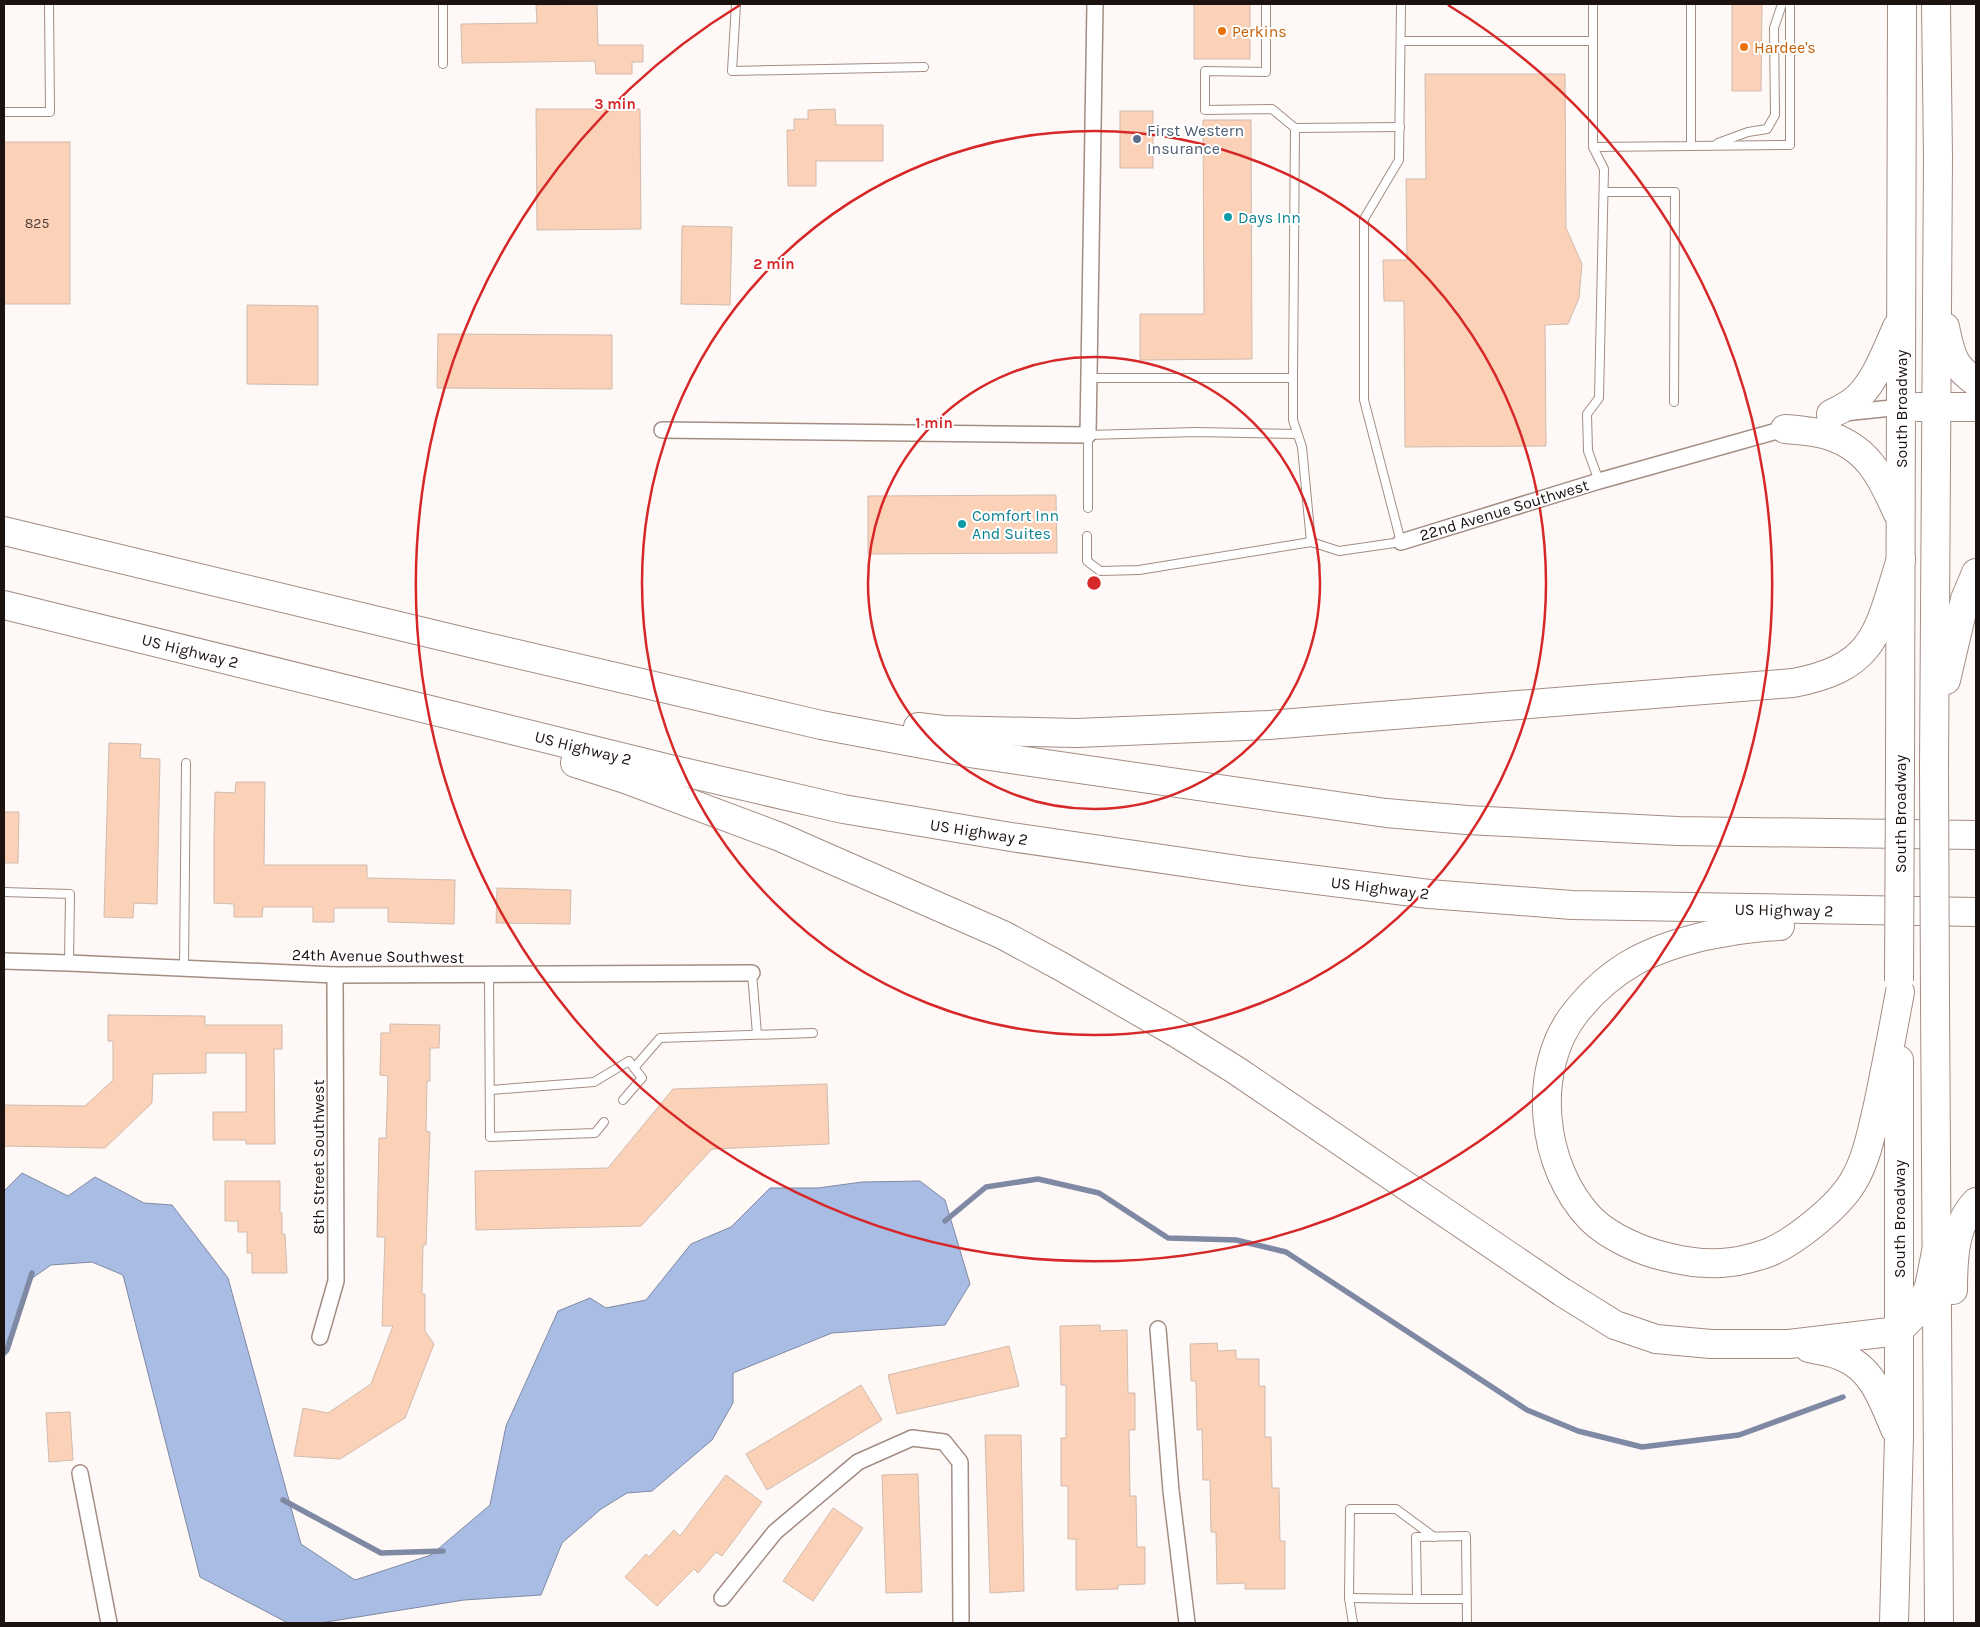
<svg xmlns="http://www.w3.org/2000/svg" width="1980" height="1627" font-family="Karla,sans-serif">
  <rect width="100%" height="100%" fill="#fef9f7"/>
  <polygon fill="#a9bce3" stroke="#7f89a4" points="22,1173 68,1196 95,1177 144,1203 172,1205 228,1278 301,1544 355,1580 431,1555 490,1505 506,1426 558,1311 590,1298 606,1308 646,1300 691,1244 731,1227 770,1188 818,1188 862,1182 920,1181 945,1200 970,1284 945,1325 832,1333 733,1373 733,1403 712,1440 652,1491 627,1493 601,1509 562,1543 541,1595 464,1600 320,1623 288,1623 200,1577 123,1275 92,1262 51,1265 28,1281 4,1352 4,1191"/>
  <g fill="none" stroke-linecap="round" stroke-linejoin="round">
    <g stroke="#7f89a4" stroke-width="5.5">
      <polyline points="945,1221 986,1187 1038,1179 1099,1193 1168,1238 1236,1240 1286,1252 1527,1410 1578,1431 1642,1447 1739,1435 1843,1397"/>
      <polyline points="4,1353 7,1350 32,1273"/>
      <polyline points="283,1500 381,1553 443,1551"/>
    </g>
  </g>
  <g fill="#fbd1b7" stroke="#d0bbae">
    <polygon points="597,4 598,45 643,45 643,62 632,62 632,74 596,74 595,61 462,63 461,24 537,23 536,5"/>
    <rect x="1194" y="4" width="56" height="55"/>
    <polygon points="1732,4 1762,4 1761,91 1732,91"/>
    <polygon points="1425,74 1565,74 1566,228 1582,264 1579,298 1568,324 1545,325 1546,446 1405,447 1404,301 1384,301 1383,260 1407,260 1406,179 1426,179"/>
    <polygon points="536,109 640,109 641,229 537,230"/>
    <polygon points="835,109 836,125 883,125 883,161 816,161 816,186 788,186 787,130 794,130 794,119 808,119 808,110"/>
    <rect x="1120" y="111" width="33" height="57"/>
    <polygon points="1203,120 1251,120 1252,359 1140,360 1140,314 1204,314"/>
    <rect x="4" y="142" width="66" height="162"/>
    <polygon points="682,226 732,227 730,305 681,304"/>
    <polygon points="247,305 318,306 318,385 247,384"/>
    <polygon points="438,334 612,335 612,389 437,388"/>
    <polygon points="1056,495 1057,553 868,554 868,496"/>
    <polygon points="109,743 141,744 140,758 160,759 157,904 134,903 133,918 104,917"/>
    <polygon points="236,782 265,782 264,865 367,865 367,878 455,880 454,924 388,922 388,908 334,908 334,922 313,922 313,907 263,907 262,917 234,917 234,904 214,903 214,837 215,792 235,793"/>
    <polygon points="4,812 19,812 18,863 4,863"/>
    <polygon points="497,888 571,890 570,924 496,923"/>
    <polygon points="108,1015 205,1016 205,1025 282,1025 282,1049 274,1049 275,1144 246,1144 246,1140 213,1140 213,1112 246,1112 246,1053 206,1053 206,1073 153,1074 152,1103 105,1148 4,1146 4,1105 85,1106 113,1080 113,1041 108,1041"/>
    <polygon points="390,1024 440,1025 439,1048 430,1048 430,1081 427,1081 426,1131 430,1132 426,1245 423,1245 422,1294 425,1294 425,1331 434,1344 405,1418 340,1459 294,1456 303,1408 328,1413 371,1384 393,1326 382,1326 385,1237 377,1237 379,1138 386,1138 388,1076 380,1075 381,1033 390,1033"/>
    <polygon points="827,1084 829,1144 712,1149 641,1226 476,1230 475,1171 608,1168 673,1089"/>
    <polygon points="225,1181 280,1181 280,1213 282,1213 282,1234 285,1234 287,1273 252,1273 252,1253 247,1253 247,1232 238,1232 238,1221 225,1221"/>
    <polygon points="1100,1325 1100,1331 1127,1330 1128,1393 1135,1393 1135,1430 1129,1430 1130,1496 1136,1496 1137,1547 1145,1547 1145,1584 1118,1585 1118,1589 1076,1590 1076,1539 1068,1539 1068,1486 1061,1486 1061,1438 1066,1438 1066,1385 1061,1385 1060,1326"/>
    <polygon points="1217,1343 1218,1351 1236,1350 1236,1359 1259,1359 1259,1386 1265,1386 1265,1437 1271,1437 1272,1488 1279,1488 1280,1541 1285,1541 1285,1589 1245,1589 1245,1583 1217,1584 1216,1532 1211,1532 1210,1480 1203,1480 1202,1429 1197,1430 1196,1381 1191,1381 1190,1344"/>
    <polygon points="1009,1346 1019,1386 897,1414 888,1375"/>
    <polygon points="861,1385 882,1420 767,1490 746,1454"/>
    <polygon points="70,1412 73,1460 49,1462 46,1413"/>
    <polygon points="985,1435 1021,1435 1024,1591 990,1593"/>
    <polygon points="918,1474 922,1592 886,1593 882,1475"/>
    <polygon points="726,1475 762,1502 722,1556 716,1552 698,1573 694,1569 657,1606 625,1577 646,1554 649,1557 674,1530 680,1536"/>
    <polygon points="833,1508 863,1528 813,1601 783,1581"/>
  </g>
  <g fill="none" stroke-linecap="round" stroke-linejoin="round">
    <defs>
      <g id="lane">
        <polyline points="443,4 443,64"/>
        <polyline points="736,4 732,71 924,67"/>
        <polyline points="1266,4 1266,72 1205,71 1205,110 1272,109 1295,128"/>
        <polyline points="1401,41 1593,41 1593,4"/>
        <polyline points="1593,41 1593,147 1691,146 1691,4"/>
        <polyline points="4,112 50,112 49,4"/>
        <polyline points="1718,143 1748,132 1767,129 1775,115 1774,28 1782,4"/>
        <polyline points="1691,146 1790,145 1790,4"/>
        <polyline points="1593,147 1604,169 1599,398 1587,414 1588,451 1599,481"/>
        <polyline points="1604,192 1675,192 1674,402"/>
        <polyline points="1089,378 1293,378 1295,128 1400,127"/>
        <polyline points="1293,378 1293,420 1302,447 1311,542"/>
        <polyline points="1088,508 1088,435 1196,432 1297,434"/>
        <polyline points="1087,536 1087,561 1100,571 1139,570 1311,542 1339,551 1401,542 1364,400 1364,219 1399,160 1401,4"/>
        <polyline points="4,892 70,894 69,963"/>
        <polyline points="184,968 186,763"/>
        <polyline points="752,973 757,1034"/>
        <polyline points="489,974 490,1137 595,1133 604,1122"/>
        <polyline points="634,1068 660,1038 813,1033"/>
        <polyline points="490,1090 594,1082 629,1061 642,1078 623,1100"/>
        <polyline points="1349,1598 1417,1599"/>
        <polyline points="1467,1599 1417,1599 1416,1537 1466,1536 1467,1623"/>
        <polyline points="1353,1623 1349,1598 1350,1509 1396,1509 1434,1537"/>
      </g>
      <g id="street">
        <polyline points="1844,413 1901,407"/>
        <polyline points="662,430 1088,435 1095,4"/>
        <polyline points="1401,542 1599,481 1791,427"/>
        <polyline points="4,961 69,963 335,975 752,973"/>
        <polyline points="1158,1329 1171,1491 1187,1623"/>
        <polyline points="320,1337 336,1281 335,975"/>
        <polyline points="80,1473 109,1623"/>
        <polyline points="722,1598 775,1532 858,1462 912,1438 944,1442 960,1462 961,1623"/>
      </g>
      <g id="highway">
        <path d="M1945,327C1951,355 1952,365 1976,382"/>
        <polyline points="1918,407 1976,407"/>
        <path d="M1831,414C1838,411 1845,407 1851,403C1874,387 1886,351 1897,327"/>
        <path d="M1785,429C1798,430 1811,431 1823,434C1866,445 1881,475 1897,512"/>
        <polyline points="4,531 470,643 821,725 976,754 1386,813 1467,820 1677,831 1976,835"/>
        <polyline points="4,605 666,768 843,809 1011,837 1245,871 1429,894 1572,905 1976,912"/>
        <polyline points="1946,680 1965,599 1976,573"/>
        <path d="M918,727L944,730L1077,733L1268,725L1793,683C1877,667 1878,631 1901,559"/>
        <polyline points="575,763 625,779 780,837 1003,935 1062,967 1178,1034 1237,1071 1562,1292 1615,1325 1656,1339 1711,1344 1789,1344 1898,1331 1917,1312 1929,1287 1936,1252"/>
        <polyline points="1900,767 1902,4"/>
        <polyline points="1934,767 1938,157 1936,4"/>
        <path d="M1780,926C1754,927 1730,931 1705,936C1650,949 1612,967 1576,1012C1530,1069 1541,1168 1591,1219C1609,1237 1643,1252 1667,1257C1694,1264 1720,1266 1747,1259C1755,1257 1763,1255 1770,1252C1797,1240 1838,1207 1853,1182C1867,1159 1872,1130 1878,1105C1886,1067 1893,1030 1900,992"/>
        <polyline points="1935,1001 1939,1623"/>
        <path d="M1953,1290C1953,1261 1954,1224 1976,1202"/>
        <path d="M1809,1348C1820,1351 1833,1352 1843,1357C1873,1369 1883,1401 1895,1429"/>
        <polyline points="1894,1623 1899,1437 1899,1060"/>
      </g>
    </defs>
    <use href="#lane" stroke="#a38d83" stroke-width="10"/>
    <use href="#street" stroke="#a38d83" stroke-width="18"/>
    <use href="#highway" stroke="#a38d83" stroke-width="30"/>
    <use href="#lane" stroke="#fff" stroke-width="8"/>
    <use href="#street" stroke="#fff" stroke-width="15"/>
    <use href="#highway" stroke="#fff" stroke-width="28"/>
    <defs>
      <g id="highway-bridge">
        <polyline points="1934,767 1935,1001"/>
        <polyline points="1899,981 1900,767"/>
      </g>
    </defs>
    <use href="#highway-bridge" stroke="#a38d83" stroke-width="30" stroke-linecap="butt"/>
    <use href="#highway-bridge" stroke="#fff" stroke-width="28"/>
  </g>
  <g fill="none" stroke="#d62828" stroke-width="2.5">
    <circle cx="1094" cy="583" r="226"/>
    <circle cx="1094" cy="583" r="452"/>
    <path d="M1448 5A678 678 0 1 1 740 5"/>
  </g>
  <g fill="#e8710a" stroke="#fff" stroke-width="2">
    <circle cx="1222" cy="31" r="5"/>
    <circle cx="1744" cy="47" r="5"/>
  </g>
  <circle fill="#5c6f8a" stroke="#fff" stroke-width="2" cx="1137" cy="139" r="5"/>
  <g fill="#0f9aa8" stroke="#fff" stroke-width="2">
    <circle cx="1228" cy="217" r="5"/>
    <circle cx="962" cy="524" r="5"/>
  </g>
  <g text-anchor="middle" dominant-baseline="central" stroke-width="4" stroke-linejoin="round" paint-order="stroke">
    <g font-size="14" fill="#54423a">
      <text x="37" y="223">825</text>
    </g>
    <g font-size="16" fill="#c56008" stroke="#fff" text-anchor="start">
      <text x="1232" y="31">Perkins</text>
      <text x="1754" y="47">Hardee's</text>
    </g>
    <g font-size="16" fill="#4e5e75" stroke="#fff" text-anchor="start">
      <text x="1147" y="130">First Western<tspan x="1147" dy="18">Insurance</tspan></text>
    </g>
    <g font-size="16" fill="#0d838f" stroke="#fff" text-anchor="start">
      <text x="1238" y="217">Days Inn</text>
      <text x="972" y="515">Comfort Inn<tspan x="972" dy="18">And Suites</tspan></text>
    </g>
    <g font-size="16" fill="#1c1310" stroke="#fff">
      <text transform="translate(1901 409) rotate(-90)">South Broadway</text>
      <text transform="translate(1504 510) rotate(-17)">22nd Avenue Southwest</text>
      <text transform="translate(190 651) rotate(14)">US Highway 2</text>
      <text transform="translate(583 748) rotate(14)">US Highway 2</text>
      <text transform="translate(1900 814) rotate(-90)">South Broadway</text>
      <text transform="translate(979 832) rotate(9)">US Highway 2</text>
      <text transform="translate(1380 888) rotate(7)">US Highway 2</text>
      <text transform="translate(1784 910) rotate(1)">US Highway 2</text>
      <text transform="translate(378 956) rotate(1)">24th Avenue Southwest</text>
      <text transform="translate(318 1157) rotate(-90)">8th Street Southwest</text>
      <text transform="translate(1899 1219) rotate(-90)">South Broadway</text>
    </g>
  </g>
  <circle cx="1094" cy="583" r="8" fill="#d62828" stroke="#fff" stroke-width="2.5"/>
  <g font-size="15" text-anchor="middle" font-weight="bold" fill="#d62828" stroke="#fff" stroke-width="4" stroke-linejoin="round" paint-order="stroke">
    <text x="615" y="109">3 min</text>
    <text x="774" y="269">2 min</text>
    <text x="934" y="428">1 min</text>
  </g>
  <rect width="1980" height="1627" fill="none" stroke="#1c1310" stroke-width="10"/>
</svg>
